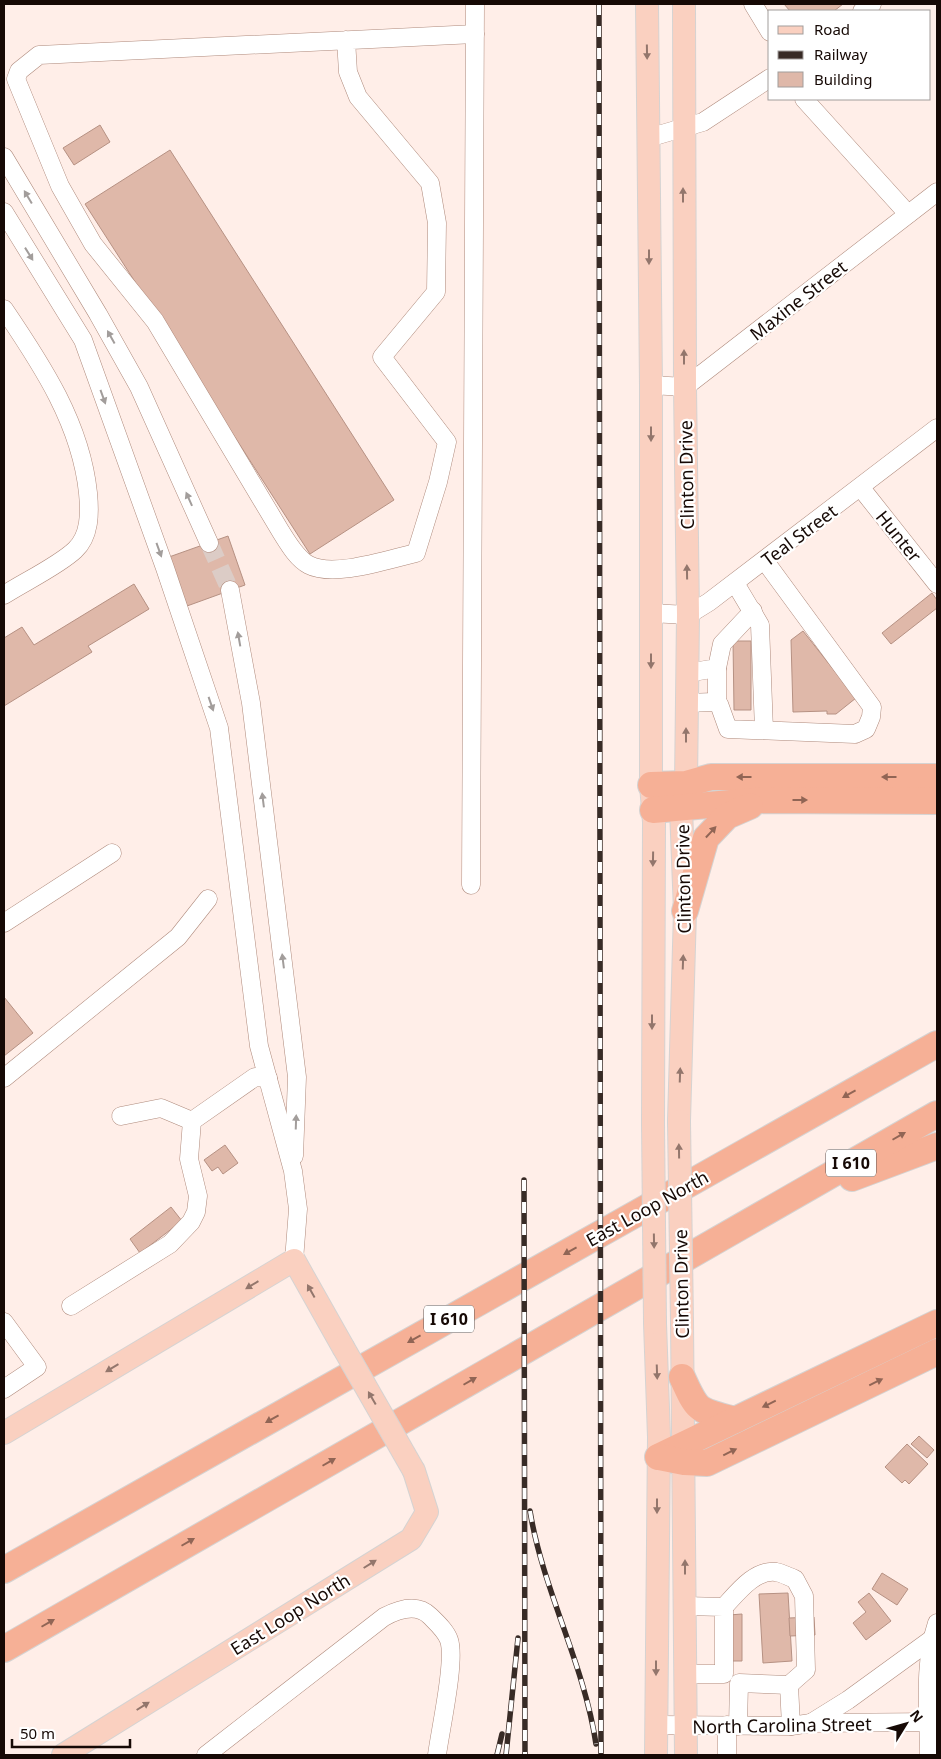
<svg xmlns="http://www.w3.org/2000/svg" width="941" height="1759" font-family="'Noto Sans',sans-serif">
  <rect width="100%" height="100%" fill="#ffeee8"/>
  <g fill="#dfb8a9" stroke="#b69183">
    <polygon points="784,4 843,4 834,11 790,11"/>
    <polygon points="100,125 110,142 74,165 63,148"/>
    <polygon points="170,150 394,500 310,554 85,204"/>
    <polygon points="228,536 245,585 187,606 169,557"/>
    <polygon points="134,584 149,609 88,646 92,652 4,706 4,638 22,627 34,645"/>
    <polygon points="932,593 937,600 937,608 891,644 882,633"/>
    <polygon points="803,631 856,698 836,714 827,714 827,711 793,712 791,640"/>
    <polygon points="733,641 751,641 751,710 734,710"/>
    <polygon points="4,997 33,1033 4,1056"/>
    <polygon points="225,1145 238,1163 223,1174 218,1167 212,1171 204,1160"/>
    <polygon points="171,1207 182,1221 140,1253 130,1239"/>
    <polygon points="919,1436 934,1450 927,1458 911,1444"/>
    <polygon points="907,1444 928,1464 909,1484 905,1480 902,1483 885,1467"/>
    <polygon points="882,1573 908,1589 897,1605 872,1589"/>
    <polygon points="788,1593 792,1661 763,1663 759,1594"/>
    <polygon points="869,1593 891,1621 866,1640 853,1623 866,1612 858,1602"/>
    <polygon points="742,1614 742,1661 730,1661 729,1615"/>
    <polygon points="814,1617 815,1635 790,1636 789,1618"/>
  </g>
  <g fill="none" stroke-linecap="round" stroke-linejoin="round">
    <polyline stroke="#dcccc6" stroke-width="18" stroke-dasharray="18 9" stroke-linecap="butt" points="209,543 230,590"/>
    <defs>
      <g id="minor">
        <polyline points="753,4 770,32"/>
        <polyline points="862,11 872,4"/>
        <path d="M346,40L348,72L358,97L430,183L437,223L436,292L382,357L447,442L438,482L416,553C389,559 334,578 309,565C297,559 288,543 281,532L155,321L93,244L60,186L16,79L19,71L39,55L475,34"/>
        <polyline points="804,99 908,214"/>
        <polyline points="648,138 703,122 770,78"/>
        <polyline points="4,157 98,314 139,387 209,543"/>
        <polyline points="4,212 83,340 165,568 219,728 259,1046 293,1171 298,1209 294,1260"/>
        <path d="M4,309C42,365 81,424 88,493C90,513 90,536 75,550C58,566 24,582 4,595"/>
        <polyline points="651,385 685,387 937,192"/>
        <polyline points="861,488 937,584"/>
        <polyline points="735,583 760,625 764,730"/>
        <polyline points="230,590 251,703 297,1077 294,1156"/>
        <polyline points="650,613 688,615 709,602 937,428"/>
        <polyline points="687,673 717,668 722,644 753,611"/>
        <polyline points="686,703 714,702 719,704 728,729 855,734 866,729 871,717 872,707 765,561"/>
        <polyline points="717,703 717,668"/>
        <polyline points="471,885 475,4"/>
        <polyline points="4,923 112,853"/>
        <polyline points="4,1078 178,937 208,899"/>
        <polyline points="121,1116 161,1108 192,1121"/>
        <polyline points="71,1306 170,1244 191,1222 196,1212 198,1196 189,1159 192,1121 255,1077 268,1078"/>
        <polyline points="4,1322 37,1367 4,1389"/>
        <polyline points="685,1606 724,1607 724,1674 685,1674"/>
        <path d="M724,1607C737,1593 755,1569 776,1572C782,1573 789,1577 795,1579L804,1596L806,1670L789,1685"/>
        <polyline points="811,1723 848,1700 932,1639"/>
        <polyline points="656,1725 791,1726 811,1723 937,1722"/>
        <polyline points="738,1726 739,1683 789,1685 791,1726"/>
        <path d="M206,1755L384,1617C399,1609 417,1603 430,1616C437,1623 446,1631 449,1640C456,1660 440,1731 437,1755"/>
        <polyline points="727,1755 727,1725"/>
        <path d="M929,1755C929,1712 923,1665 937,1623"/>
      </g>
      <g id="major">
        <polyline points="647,4 651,385 651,785 654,822 653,1123"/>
        <polyline points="679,1121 685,911 681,809 686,784 688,615 685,387 684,4"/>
        <polyline points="682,1322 686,1755"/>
        <polyline points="655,1323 659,1437 656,1755"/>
        <polyline points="4,1433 294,1260 343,1347"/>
        <polyline points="63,1755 411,1539 427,1512 414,1471"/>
      </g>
      <g id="highway">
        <polyline points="651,785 686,784 711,777 937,777"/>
        <polyline points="653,810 764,800 937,801"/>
        <polyline points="685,911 706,838 727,816 750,806"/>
        <polyline points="852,1178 937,1146"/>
        <path d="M682,1377C698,1413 698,1410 735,1420"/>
        <polyline points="658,1457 937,1323"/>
        <polyline points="659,1457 684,1462 707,1463 937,1352"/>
        <polyline points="4,1570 937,1044"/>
        <polyline points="4,1649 937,1114"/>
      </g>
    </defs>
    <use href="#minor" stroke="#af8a7c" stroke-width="19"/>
    <use href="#major" stroke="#d5d3d2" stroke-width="24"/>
    <use href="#highway" stroke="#d5d3d2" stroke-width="28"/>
    <use href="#minor" stroke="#fff" stroke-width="18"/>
    <use href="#major" stroke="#fad0c0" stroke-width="22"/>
    <use href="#highway" stroke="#f6b096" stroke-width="26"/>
    <defs>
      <g id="rail">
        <polyline points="599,4 601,1755"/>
        <polyline points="524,1180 525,1755"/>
        <path d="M530,1511C543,1591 584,1663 596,1744"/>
        <polyline points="497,1755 502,1734"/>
        <polyline points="506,1755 518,1638"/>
      </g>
    </defs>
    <use href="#rail" stroke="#382b26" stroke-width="5.5"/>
    <use href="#rail" stroke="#fff" stroke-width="4" stroke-dasharray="11" stroke-linecap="butt"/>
    <defs>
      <g id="major-bridge">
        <polyline points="679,1121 682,1322"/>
        <polyline points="653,1123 655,1323"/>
        <polyline points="343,1347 414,1471"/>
      </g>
    </defs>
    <use href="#major-bridge" stroke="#d5d3d2" stroke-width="24" stroke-linecap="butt"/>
    <use href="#major-bridge" stroke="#fad0c0" stroke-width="22"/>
  </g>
  <defs><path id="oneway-solid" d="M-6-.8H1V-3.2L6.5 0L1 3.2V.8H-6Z" transform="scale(1.25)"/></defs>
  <g fill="#93766c">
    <use href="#oneway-solid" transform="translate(647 52) rotate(89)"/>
    <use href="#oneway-solid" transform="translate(683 195) rotate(-90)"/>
    <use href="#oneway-solid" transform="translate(649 257) rotate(90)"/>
    <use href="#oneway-solid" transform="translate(684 357) rotate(-90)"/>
    <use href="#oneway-solid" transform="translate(651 434) rotate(90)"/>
    <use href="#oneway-solid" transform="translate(687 572) rotate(-91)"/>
    <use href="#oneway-solid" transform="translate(651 661) rotate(90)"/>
    <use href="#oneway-solid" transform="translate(686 735) rotate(-90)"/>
    <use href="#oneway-solid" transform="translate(653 859) rotate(91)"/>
    <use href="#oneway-solid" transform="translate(683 962) rotate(-88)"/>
    <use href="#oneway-solid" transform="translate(652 1022) rotate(90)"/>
    <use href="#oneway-solid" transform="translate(680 1075) rotate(-88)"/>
    <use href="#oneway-solid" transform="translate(679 1151) rotate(-91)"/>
    <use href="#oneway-solid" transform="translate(654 1241) rotate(89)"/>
    <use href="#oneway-solid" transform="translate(252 1285) rotate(149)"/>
    <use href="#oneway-solid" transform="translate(311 1291) rotate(-119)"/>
    <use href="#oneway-solid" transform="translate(112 1368) rotate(149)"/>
    <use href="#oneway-solid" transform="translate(657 1372) rotate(88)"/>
    <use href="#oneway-solid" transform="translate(372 1398) rotate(-120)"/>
    <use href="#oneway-solid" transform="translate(657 1506) rotate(90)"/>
    <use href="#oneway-solid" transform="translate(370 1564) rotate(-32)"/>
    <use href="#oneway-solid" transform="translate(685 1567) rotate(-90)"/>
    <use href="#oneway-solid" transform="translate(656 1668) rotate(90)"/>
    <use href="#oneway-solid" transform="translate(143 1706) rotate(-32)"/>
  </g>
  <g fill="#a29d9b">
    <use href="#oneway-solid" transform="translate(28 197) rotate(-121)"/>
    <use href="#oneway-solid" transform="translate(29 254) rotate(58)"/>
    <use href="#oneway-solid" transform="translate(111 337) rotate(-119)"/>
    <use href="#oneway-solid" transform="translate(103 397) rotate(70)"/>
    <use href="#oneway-solid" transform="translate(189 499) rotate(-114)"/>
    <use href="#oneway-solid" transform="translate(159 550) rotate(70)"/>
    <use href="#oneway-solid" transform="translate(239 639) rotate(-100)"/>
    <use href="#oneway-solid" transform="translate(211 704) rotate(71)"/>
    <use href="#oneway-solid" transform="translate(263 800) rotate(-97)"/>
    <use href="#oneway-solid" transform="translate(283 961) rotate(-97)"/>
    <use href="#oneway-solid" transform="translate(296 1122) rotate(-88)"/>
  </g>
  <g fill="#916555">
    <use href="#oneway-solid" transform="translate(744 777) rotate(-180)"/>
    <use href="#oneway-solid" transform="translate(889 777) rotate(-180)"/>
    <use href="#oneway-solid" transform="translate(800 800)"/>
    <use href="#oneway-solid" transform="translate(711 832) rotate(-47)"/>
    <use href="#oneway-solid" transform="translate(849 1094) rotate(151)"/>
    <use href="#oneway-solid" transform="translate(899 1136) rotate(-30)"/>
    <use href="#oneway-solid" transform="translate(570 1251) rotate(151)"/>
    <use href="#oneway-solid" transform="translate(414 1339) rotate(151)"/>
    <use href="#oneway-solid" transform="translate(470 1381) rotate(-30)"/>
    <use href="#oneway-solid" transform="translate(876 1382) rotate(-26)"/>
    <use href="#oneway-solid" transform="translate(769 1404) rotate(154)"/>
    <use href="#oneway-solid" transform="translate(272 1419) rotate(151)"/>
    <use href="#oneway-solid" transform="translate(730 1452) rotate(-26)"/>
    <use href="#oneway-solid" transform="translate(329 1462) rotate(-30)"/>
    <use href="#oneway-solid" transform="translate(188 1542) rotate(-30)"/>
    <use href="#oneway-solid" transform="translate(48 1623) rotate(-30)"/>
  </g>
  <g text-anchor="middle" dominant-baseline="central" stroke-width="4.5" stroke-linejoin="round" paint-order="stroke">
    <g fill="#fff" stroke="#5c5350" stroke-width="1">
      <rect x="826" y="1149.5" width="50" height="27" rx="4"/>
      <rect x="424" y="1305.5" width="50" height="27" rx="4"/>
    </g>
    <g font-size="16" font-weight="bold" fill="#160905">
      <text x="851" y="1163">I 610</text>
      <text x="449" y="1319">I 610</text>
    </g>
    <g font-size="18" fill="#160905" stroke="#fff">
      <text transform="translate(798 300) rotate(-38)">Maxine Street</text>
      <text transform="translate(686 475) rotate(-91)">Clinton Drive</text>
      <text transform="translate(799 535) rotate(-37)">Teal Street</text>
      <text transform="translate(899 536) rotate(51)">Hunter</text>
      <text transform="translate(683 879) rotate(-91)">Clinton Drive</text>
      <text transform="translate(647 1208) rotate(-29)">East Loop North</text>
      <text transform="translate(681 1284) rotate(-91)">Clinton Drive</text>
      <text transform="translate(290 1614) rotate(-32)">East Loop North</text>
      <text transform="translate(782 1725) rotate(-1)">North Carolina Street</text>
    </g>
  </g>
  <rect width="941" height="1759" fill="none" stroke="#160905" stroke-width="10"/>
  <rect x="768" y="10" width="162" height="90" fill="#ffffff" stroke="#a29d9b"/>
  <rect x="778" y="26" width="25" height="8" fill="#fad0c0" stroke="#a29d9b"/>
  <text x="814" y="35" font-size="15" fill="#160905">Road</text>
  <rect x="778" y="51" width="25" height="8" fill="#382b26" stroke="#a29d9b"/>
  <text x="814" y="60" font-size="15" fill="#160905">Railway</text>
  <rect x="778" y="72" width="25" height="15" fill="#dfb8a9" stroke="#a29d9b"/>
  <text x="814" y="85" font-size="15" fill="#160905">Building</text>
  <g transform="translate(906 1724) rotate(53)" stroke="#ffffff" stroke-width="4" paint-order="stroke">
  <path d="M0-4L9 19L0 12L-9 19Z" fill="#160905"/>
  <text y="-8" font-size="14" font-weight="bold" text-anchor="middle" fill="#160905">N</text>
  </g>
  <path d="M12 1739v8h118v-8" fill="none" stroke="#160905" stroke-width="2.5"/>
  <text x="20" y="1739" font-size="15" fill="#160905" stroke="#ffffff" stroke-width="4" paint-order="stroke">50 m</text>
</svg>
